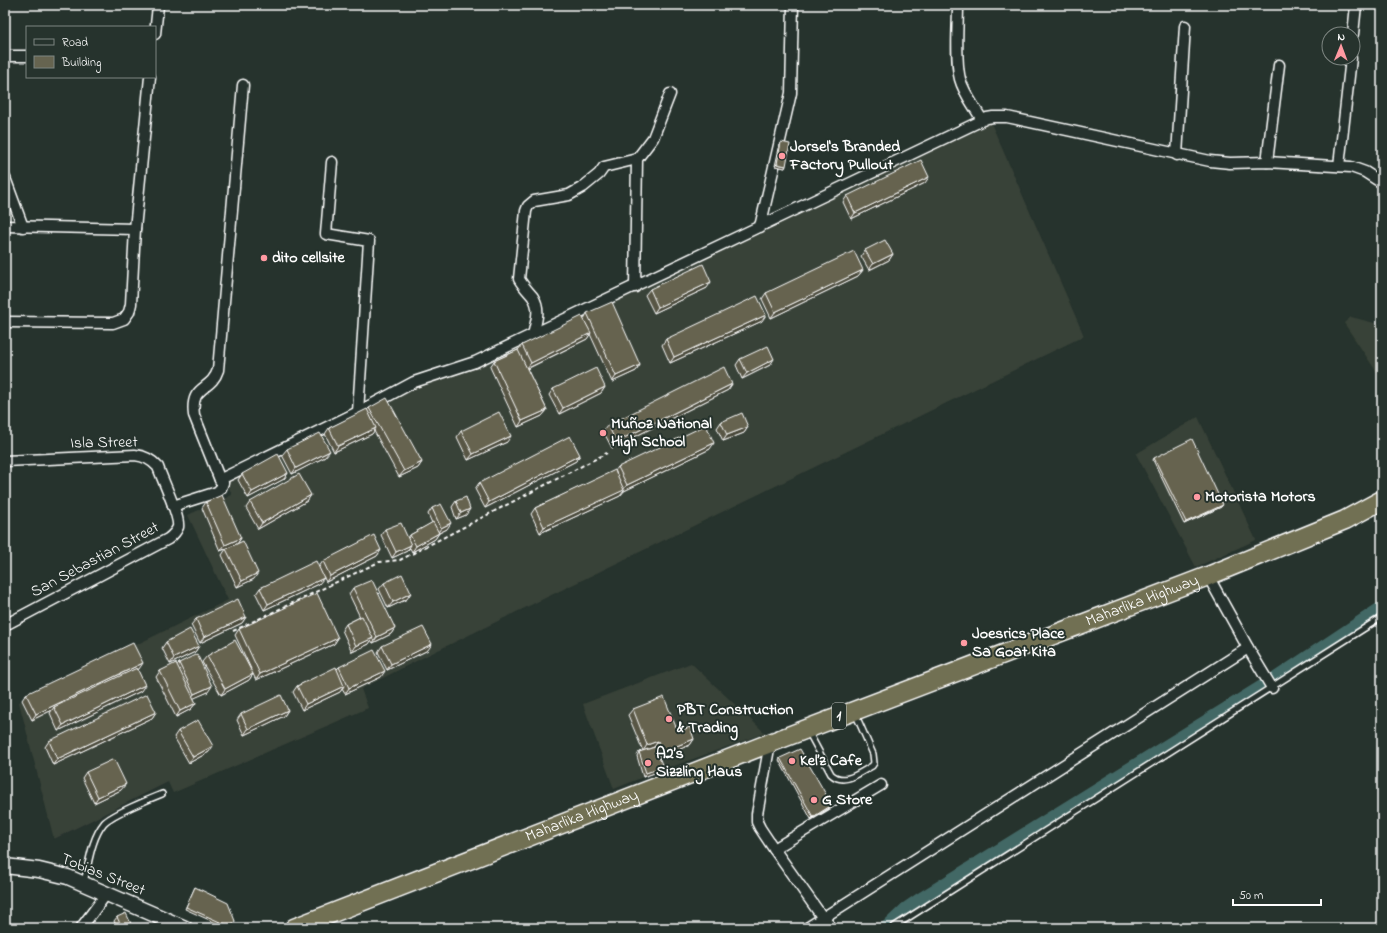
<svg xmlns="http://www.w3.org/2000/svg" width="1387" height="933" font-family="'Indie Flower',sans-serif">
  <rect width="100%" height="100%" fill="#26332d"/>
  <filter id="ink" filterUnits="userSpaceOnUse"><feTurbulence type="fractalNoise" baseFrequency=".025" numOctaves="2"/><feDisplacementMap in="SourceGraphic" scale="8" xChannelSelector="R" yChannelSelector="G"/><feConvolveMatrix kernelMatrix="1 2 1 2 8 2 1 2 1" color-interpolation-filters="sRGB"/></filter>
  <g filter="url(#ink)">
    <g fill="#394238">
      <polygon points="991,123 1084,336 432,653 361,689 368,708 173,793 168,782 54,839 19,702 228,600 188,515 232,495 226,481 416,385 474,367"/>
      <polygon points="1351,317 1382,325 1382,380 1344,323"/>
      <polygon points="1198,417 1256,540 1196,567 1136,454"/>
      <polygon points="691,663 765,733 660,771 637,756 643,777 614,789 583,704"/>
    </g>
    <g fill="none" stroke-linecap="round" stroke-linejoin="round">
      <g stroke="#436865" stroke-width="12">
        <polyline points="1274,679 1382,607"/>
        <polyline points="885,928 905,909 921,898 1265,684"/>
      </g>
      <defs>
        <g id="lane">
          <path d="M808,731L831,774C844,786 859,773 872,766L874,763L873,754L855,713"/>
          <path d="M84,882C89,863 91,839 104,823C111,815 149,799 162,794"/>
          <polyline points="892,928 1382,617"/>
        </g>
        <g id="street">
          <path d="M958,5C958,26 955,60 960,79C964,94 975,107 982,120"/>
          <polyline points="155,34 158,6"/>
          <polyline points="1353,34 1356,5"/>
          <polyline points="5,56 27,56"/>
          <polyline points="1177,155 1185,26"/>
          <polyline points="332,162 326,234 369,241 358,412"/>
          <polyline points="1267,162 1279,65"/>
          <polyline points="1339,166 1351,58"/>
          <polyline points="5,178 23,227"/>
          <polyline points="5,226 135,229"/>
          <polyline points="760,227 791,93 793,5"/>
          <polyline points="635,287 637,159 653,138 670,94"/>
          <polyline points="5,322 113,323 124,319 129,312 131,304 135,229 150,77"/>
          <path d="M533,335C536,322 541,309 533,297C528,291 523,286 519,279L526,211L528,206L534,201L569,195L583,187L599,174L604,167L637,159"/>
          <path d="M5,461L135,455C144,456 152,460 158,467C162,479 180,516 178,527C176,532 172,536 168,539L5,625"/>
          <path d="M220,480L194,415C190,384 211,392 218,370L243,85"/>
          <polyline points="173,506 217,492 221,488 223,483 220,480 225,477 358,412 414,382 475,362 987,118 993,117 1007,117 1210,161 1230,163 1267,162 1351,167 1365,172 1382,183"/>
          <polyline points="1208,576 1248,648 1272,688"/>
          <polyline points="770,743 757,814 757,822 760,828 774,849 823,918 832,928"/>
          <polyline points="774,849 881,785"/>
          <polyline points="81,928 107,893"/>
          <polyline points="807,928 1248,648"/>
        </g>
        <polyline id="secondary" points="5,866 39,870 68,877 185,928"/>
        <g id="highway">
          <path id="s1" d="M294,928L770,743L1208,576L1345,520L1382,500"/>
        </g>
      </defs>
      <use href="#lane" stroke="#fff" stroke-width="8"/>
      <use href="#street" stroke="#fff" stroke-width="13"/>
      <use href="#secondary" stroke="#fff" stroke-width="17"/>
      <use href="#highway" stroke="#fff" stroke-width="21"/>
      <polyline stroke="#fff" stroke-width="2" stroke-dasharray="4 3" stroke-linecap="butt" points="233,631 379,562 400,560 607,453"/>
      <use href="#lane" stroke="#26332d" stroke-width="5"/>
      <use href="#street" stroke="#26332d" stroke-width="10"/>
      <use href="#secondary" stroke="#26332d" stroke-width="14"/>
      <use href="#highway" stroke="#716f52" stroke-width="18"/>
    </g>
    <g fill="#585645" stroke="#fff">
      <polygon points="781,142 785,168 775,166 780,144"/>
      <polygon points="925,183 851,219 843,202 847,196"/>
      <polygon points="865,250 893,254 889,260 869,270 861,256"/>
      <polygon points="863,270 858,276 771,318 762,299 766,293"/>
      <polygon points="707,288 654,313 645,295 650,289"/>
      <polygon points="587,313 640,365 636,371 612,382 590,334 587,339 527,369 547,410 542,416 518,427 490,367 494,361 518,350 522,345 584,319"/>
      <polygon points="762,321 670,363 662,345 666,339"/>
      <polygon points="740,359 770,365 742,379 736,365"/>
      <polygon points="732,384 728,390 612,448 603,431 608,425"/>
      <polygon points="605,387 601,393 559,414 549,395 553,389"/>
      <polygon points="369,408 422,462 418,468 399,477 374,431 372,434 334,452 325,434 329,428 367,410"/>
      <polygon points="721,422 748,427 744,433 723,441 717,428"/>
      <polygon points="461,431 507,442 468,460 457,437"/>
      <polygon points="287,449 325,457 292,474 282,455"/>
      <polygon points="710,449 624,491 620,496 540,533 531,514 535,508 615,471 618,467"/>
      <polygon points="580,455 576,461 485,508 475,489 479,483"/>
      <polygon points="1154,458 1221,507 1184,524 1153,460"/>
      <polygon points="288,473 284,479 248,498 238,480 242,474"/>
      <polygon points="311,495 307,501 258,529 246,508 250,502"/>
      <polygon points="456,501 466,515 456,519 452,507"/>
      <polygon points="206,502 241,538 237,544 254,579 237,587 222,555 226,549 229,548 220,551 202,508"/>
      <polygon points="432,508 447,529 439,533 435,539 412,552 410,548 407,551 392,558 381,535 385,529 408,538 410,535 432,523 428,514"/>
      <polygon points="381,550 377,556 326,582 323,576 319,584 264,610 256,594 260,588 319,567 323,561"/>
      <polygon points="384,583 407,599 388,608 379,589"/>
      <polygon points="353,588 395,628 391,634 373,643 371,640 369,644 352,652 342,630 346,624 360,617 349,594"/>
      <polygon points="246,617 242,623 200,643 191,625 196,619"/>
      <polygon points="239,629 338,638 334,644 256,680 253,674 249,680 221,695 202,662 207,656 251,669 235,635"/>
      <polygon points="166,642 199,646 195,652 170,664 162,648"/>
      <polygon points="382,646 428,650 387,670 378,652"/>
      <polygon points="179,663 208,692 193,698 196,703 191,709 176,717 156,677 160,671 177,665"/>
      <polygon points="339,667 381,677 345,694 342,689 340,692 302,710 293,692 297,686 337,669"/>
      <polygon points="137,669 141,691 58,731 50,713 52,710 32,720 22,700 26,694 139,669"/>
      <polygon points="633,709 678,732 694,739 690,745 659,757 660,771 643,777 637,756 639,752 643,751 628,715"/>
      <polygon points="288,710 284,716 244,735 237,720 241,714"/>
      <polygon points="156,712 152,718 53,765 45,747 49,741"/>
      <polygon points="178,731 209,752 189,763 174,737"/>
      <polygon points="780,758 831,807 811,819 779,760"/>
      <polygon points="86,772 121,790 94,803 82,778"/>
      <polygon points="195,887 235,921 231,928 227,928 185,909"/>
      <polygon points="117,917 133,928 117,928 114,921"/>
    </g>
    <g fill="#474638" stroke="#fff">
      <polygon points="777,164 786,166 785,168 775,166"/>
      <polygon points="929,177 925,183 851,219 855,213"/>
      <polygon points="893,254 889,260 869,270 873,264"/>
      <polygon points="863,270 858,276 771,318 775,312"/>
      <polygon points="711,282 707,288 654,313 658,307"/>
      <polygon points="766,315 762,321 670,363 674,357"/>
      <polygon points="591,333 587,339 526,369 531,363"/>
      <polygon points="774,359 770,365 742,379 747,373"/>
      <polygon points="640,365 636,371 612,382 616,376"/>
      <polygon points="732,384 728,390 612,448 616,442"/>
      <polygon points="605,387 601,393 559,414 563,408"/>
      <polygon points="547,410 542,416 518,427 522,421"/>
      <polygon points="748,427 744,433 723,441 727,435"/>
      <polygon points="376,428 372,434 334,452 338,446"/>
      <polygon points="511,436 507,442 468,460 473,454"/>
      <polygon points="714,443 710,449 624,491 620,496 540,533 544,527 623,490 627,485"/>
      <polygon points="330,451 325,457 292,474 296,468"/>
      <polygon points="580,455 576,461 485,508 489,502"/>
      <polygon points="422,462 418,468 399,477 404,471"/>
      <polygon points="288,473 284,479 248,498 252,492"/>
      <polygon points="311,495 307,501 258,529 262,523"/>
      <polygon points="1223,505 1221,507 1184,524 1186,522"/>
      <polygon points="470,509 466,515 456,519 461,513"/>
      <polygon points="451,523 447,529 437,534 441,528"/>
      <polygon points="439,533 435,539 412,552 416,546"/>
      <polygon points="241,538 237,544 220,551 225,545"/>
      <polygon points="411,545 407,551 392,558 396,552"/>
      <polygon points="381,550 377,556 326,582 330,576"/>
      <polygon points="258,573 254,579 237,587 242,581"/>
      <polygon points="324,578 319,584 264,610 268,604"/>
      <polygon points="411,593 407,599 388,608 393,602"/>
      <polygon points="246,617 242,623 200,643 204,637"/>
      <polygon points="395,628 391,634 373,643 377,637"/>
      <polygon points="338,638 334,644 256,680 260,674"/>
      <polygon points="373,638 369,644 352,652 356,646"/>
      <polygon points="432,644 428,650 387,670 391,664"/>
      <polygon points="199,646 195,652 170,664 174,658"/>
      <polygon points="143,663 139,669 55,709 54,707 52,710 32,720 36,714"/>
      <polygon points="385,671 381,677 345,694 349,688"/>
      <polygon points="253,674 249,680 221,695 225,689"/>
      <polygon points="145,685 141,691 58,731 63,725"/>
      <polygon points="212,686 208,692 190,700 194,694"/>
      <polygon points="344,686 340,692 302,710 306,704"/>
      <polygon points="196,703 191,709 176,717 180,711"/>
      <polygon points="288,710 284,716 244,735 248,729"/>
      <polygon points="156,712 152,718 53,765 57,759"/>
      <polygon points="694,739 690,745 658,758 662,752"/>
      <polygon points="658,741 654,747 643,751 647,745"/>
      <polygon points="213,746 209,752 189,763 193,757"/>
      <polygon points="663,767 660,771 643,777 646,773"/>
      <polygon points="126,784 121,790 94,803 98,797"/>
      <polygon points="832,805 831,807 811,819 813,817"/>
    </g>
    <g fill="#666450" stroke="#fff">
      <polygon points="781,142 790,144 786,166 777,164"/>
      <polygon points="921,160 929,177 855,213 847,196"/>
      <polygon points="885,240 893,254 873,264 865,250"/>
      <polygon points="854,251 863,270 775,312 766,293"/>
      <polygon points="703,264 711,282 658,307 650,289"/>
      <polygon points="757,296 766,315 674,357 666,339"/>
      <polygon points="612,302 640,365 616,376 587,313"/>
      <polygon points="582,316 591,333 531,363 522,345"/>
      <polygon points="768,346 774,359 747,373 740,359"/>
      <polygon points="518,350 547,410 522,421 494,361"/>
      <polygon points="724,367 732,384 616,442 608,425"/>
      <polygon points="596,368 605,387 563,408 553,389"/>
      <polygon points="387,398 422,462 404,471 369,408"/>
      <polygon points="367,409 376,428 338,446 329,428"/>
      <polygon points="499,412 511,436 473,454 461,431"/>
      <polygon points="742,413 748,427 727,435 721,422"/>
      <polygon points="706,425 714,443 627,485 618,467"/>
      <polygon points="320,433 330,451 296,468 287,449"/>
      <polygon points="570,436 580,455 489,502 479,483"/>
      <polygon points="1192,439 1223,505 1186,522 1154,458"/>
      <polygon points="278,454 288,473 252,492 242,474"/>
      <polygon points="615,470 624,490 544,527 535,508"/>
      <polygon points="299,474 311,495 262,523 250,502"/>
      <polygon points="222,495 241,538 225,545 206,502"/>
      <polygon points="466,497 470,509 461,513 456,501"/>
      <polygon points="441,504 451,523 441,528 432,508"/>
      <polygon points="433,522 439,533 416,546 410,535"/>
      <polygon points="401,523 411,545 396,552 385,529"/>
      <polygon points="374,535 381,550 330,576 323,561"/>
      <polygon points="243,541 258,573 242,581 226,549"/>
      <polygon points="316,561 324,578 268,604 260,588"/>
      <polygon points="402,574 411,593 393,602 384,583"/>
      <polygon points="372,580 395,628 377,637 353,588"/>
      <polygon points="317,593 338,638 260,674 239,629"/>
      <polygon points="238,599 246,617 204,637 196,619"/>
      <polygon points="362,616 373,638 356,646 346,624"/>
      <polygon points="423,627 432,644 391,664 382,646"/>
      <polygon points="190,629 199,646 174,658 166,642"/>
      <polygon points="235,640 253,674 225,689 207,656"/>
      <polygon points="133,643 143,663 36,714 26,694"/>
      <polygon points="374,650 385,671 349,688 339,667"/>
      <polygon points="197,654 212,686 194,694 179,663"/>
      <polygon points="176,663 196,703 180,711 160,671"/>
      <polygon points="336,667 344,686 306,704 297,686"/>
      <polygon points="137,668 145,685 63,725 54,707"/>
      <polygon points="147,694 156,712 57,759 49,741"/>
      <polygon points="281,695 288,710 248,729 241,714"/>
      <polygon points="664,697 678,732 690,727 694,739 662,752 658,741 647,745 633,709"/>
      <polygon points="198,720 213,746 193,757 178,731"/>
      <polygon points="655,747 663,767 646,773 639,752"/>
      <polygon points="800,749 832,805 813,817 780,758"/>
      <polygon points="114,759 126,784 98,797 86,772"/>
      <polygon points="195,887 228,903 235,921 231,927 186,907"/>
      <polygon points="126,913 133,928 122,928 117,917"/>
      <polygon points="154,924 162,928 152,928"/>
    </g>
  </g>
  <g fill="#ff9aa2" stroke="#26332d" stroke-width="1.5">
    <circle cx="782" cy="156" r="4"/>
    <circle cx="264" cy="258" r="4"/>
    <circle cx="603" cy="433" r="4"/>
    <circle cx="1197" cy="497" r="4"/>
    <circle cx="964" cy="643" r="4"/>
    <circle cx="669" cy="719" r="4"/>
    <circle cx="792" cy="761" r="4"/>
    <circle cx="648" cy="763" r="4"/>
    <circle cx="814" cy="800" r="4"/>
  </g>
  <g text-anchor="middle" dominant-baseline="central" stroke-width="4" stroke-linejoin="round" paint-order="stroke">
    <rect fill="#26332d" stroke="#bec2c0" stroke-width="1" x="832" y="703" width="14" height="26" rx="3"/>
    <g font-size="15" font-weight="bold" fill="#fff">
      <text x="839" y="716">1</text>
    </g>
    <g font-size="16" font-weight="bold" fill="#fff" stroke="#26332d" text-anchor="start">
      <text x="790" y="147">Jorsel's Branded<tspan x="790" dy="18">Factory Pullout</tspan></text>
      <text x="272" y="258">dito cellsite</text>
      <text x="611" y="424">Muñoz National<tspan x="611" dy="18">High School</tspan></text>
      <text x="1205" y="497">Motorista Motors</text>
      <text x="972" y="634">Joesrics Place<tspan x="972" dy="18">Sa Goat Kita</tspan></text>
      <text x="677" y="710">PBT Construction<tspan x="677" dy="18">&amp; Trading</tspan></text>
      <text x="656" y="754">A2’s<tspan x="656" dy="18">Sizzling Haus</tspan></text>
      <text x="800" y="761">Kel’z Cafe</text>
      <text x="822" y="800">G Store</text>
    </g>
    <g font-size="16" fill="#fff" stroke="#26332d">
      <text transform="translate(104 443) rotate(-1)">Isla Street</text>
      <text transform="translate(95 560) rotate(-28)">San Sebastian Street</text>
      <text stroke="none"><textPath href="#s1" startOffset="909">Maharlika Highway</textPath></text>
      <text stroke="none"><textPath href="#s1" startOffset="309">Maharlika Highway</textPath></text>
      <text transform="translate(103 875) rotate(22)">Tobias Street</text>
    </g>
  </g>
  <rect width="1387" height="933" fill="none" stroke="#26332d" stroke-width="20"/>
  <rect x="10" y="10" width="1367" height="913" fill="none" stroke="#fff" stroke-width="1.5" filter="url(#ink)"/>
  <rect x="26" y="26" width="130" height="52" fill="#26332d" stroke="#7d8581"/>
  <rect x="34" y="39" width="20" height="6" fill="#26332d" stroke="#7d8581"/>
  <text x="62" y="46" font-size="12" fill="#ffffff">Road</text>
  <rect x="34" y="56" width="20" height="12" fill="#666450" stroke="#7d8581"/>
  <text x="62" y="66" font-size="12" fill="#ffffff">Building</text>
  <g transform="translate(1341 46) rotate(1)"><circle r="19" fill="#26332d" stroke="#7d8581"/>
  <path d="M0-3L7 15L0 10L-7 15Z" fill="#ff9aa2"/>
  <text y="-6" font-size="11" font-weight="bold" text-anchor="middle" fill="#ffffff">N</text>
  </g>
  <path d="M1233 899v6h88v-6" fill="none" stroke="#ffffff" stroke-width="2"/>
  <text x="1239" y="899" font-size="12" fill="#ffffff" stroke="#26332d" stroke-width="3" paint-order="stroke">50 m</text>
</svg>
